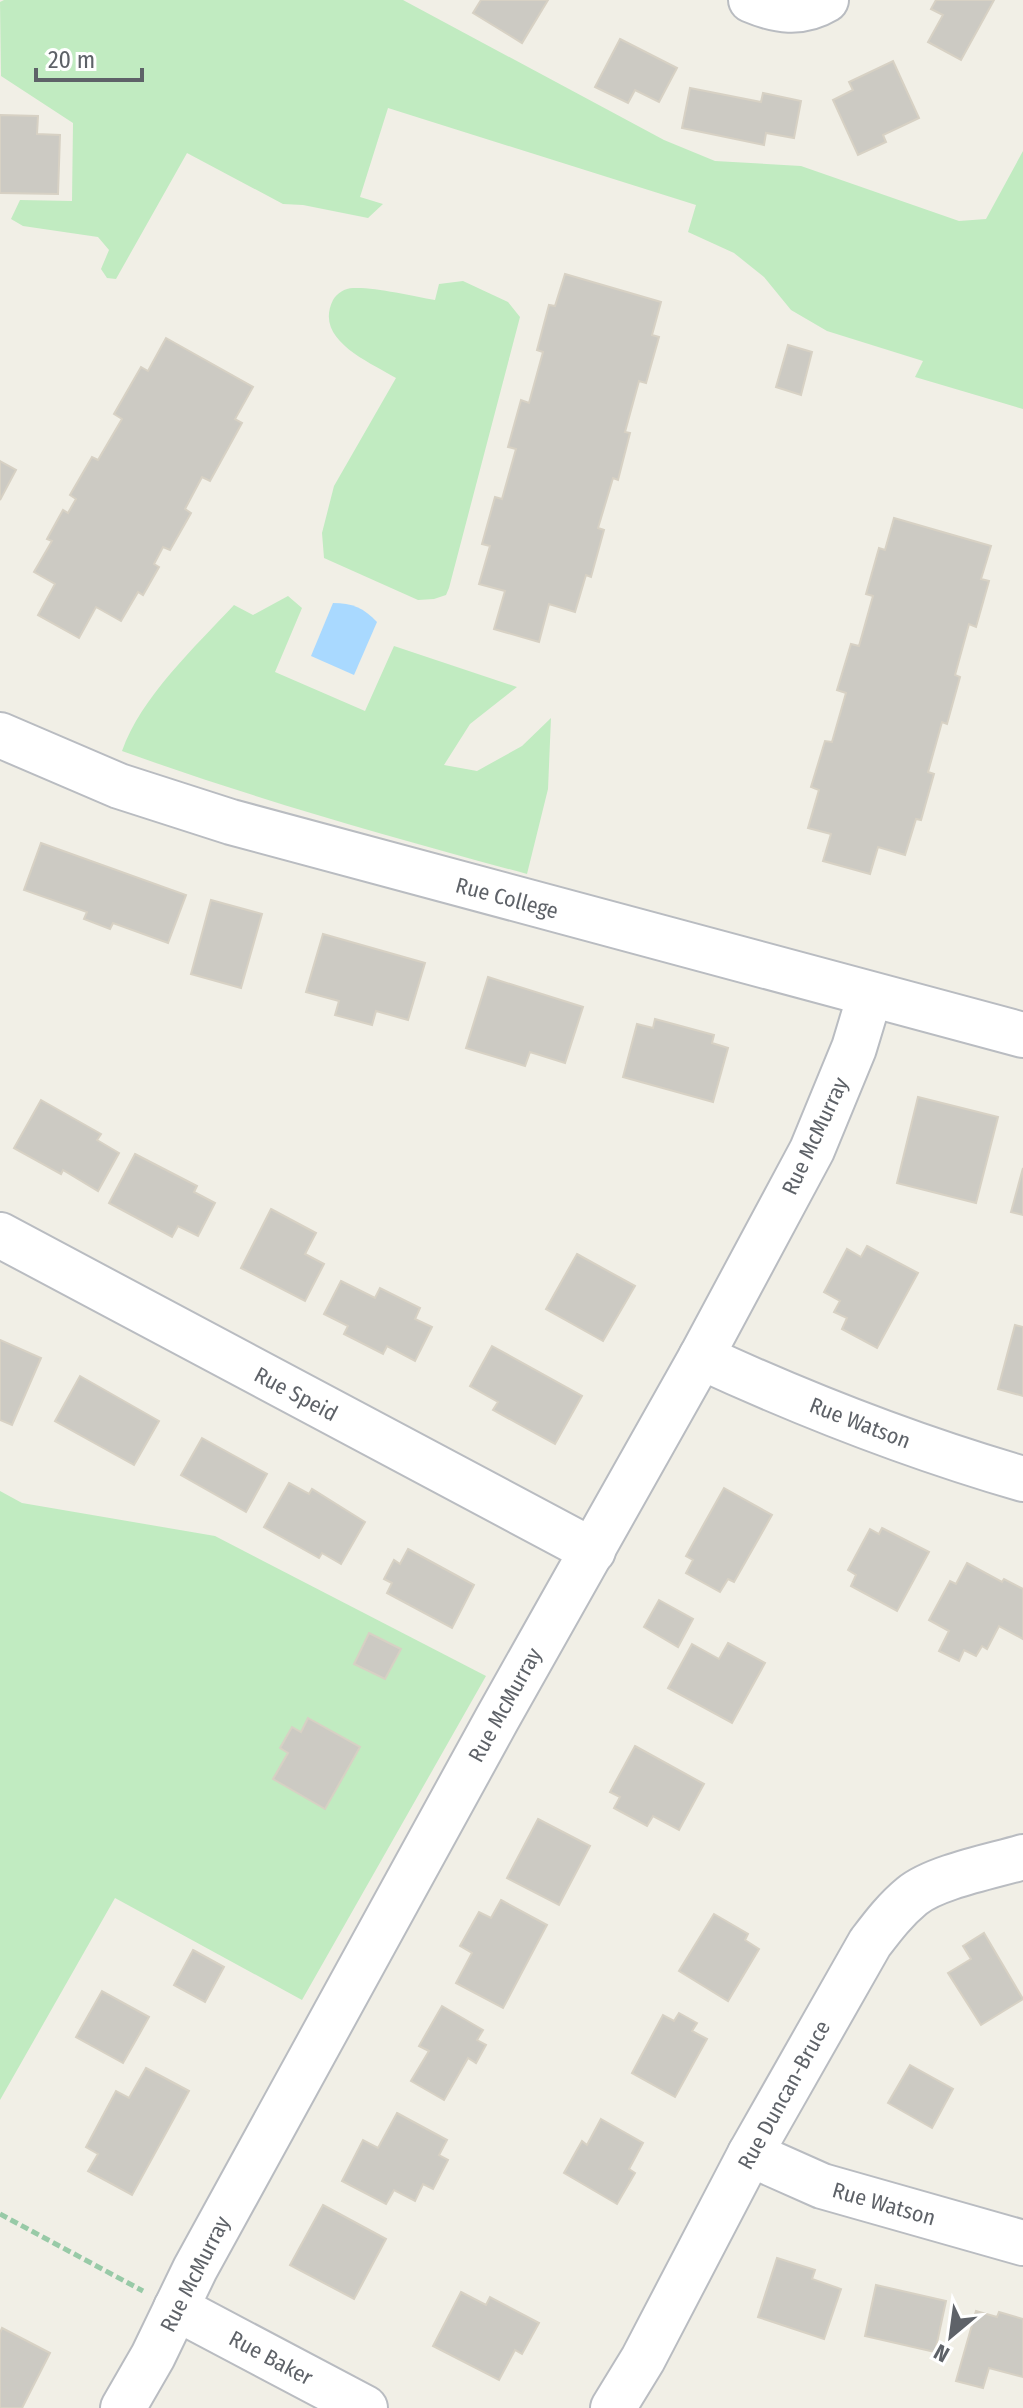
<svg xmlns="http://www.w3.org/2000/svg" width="1023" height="2408" font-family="'Fira Sans Condensed',sans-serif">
  <rect width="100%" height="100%" fill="#f1efe6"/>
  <g fill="#c1ebc1">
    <polygon points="4,0 403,0 664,140 715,161 801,166 959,221 986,219 1023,151 1023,409 915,377 923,361 827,331 791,310 764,277 734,253 688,232 696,205 388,108 360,197 383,204 368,218 303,205 283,204 187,153 116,279 107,278 101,269 109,250 98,237 23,226 11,219 20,200 72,201 73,123 1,76 0,2"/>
    <path d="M463,281L508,302L520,317L449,588L446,595L434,599L418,600L324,558L322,533L334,486L396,378C370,362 313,340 333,300C337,293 345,288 353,288C375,287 412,296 435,300L439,284Z"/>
    <path d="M288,596L302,608L275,672L365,711L394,646L517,687L470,724L444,765L477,771L522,746L551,718L548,789L527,874C390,837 255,799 122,751C141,697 195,647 234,605L253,615Z"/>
    <polygon points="0,1491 22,1503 215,1536 486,1676 302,2000 115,1898 0,2100"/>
  </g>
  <path fill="#a9d9ff" d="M333,603C352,603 364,608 377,622L354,675L311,656Z"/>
  <g fill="#cccac3" stroke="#d7d1c4" stroke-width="2">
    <polygon points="481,0 548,0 522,43 473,13"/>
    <polygon points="936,0 994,0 961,60 928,42 943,15 931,9"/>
    <polygon points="620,39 677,68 659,102 635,90 628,103 595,87"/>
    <polygon points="893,61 919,118 883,135 886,142 858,155 833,100 853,90 849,82"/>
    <polygon points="690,88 761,102 763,93 801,101 794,138 766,133 764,145 682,128"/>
    <polygon points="0,115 38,116 37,134 60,135 58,194 0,193"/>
    <polygon points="565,274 661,302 652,335 659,337 646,383 639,381 625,432 630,433 618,480 613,478 598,528 604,530 591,577 586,575 575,612 549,604 539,642 494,629 505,591 479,584 490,546 482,544 495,497 502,499 516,449 508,447 521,400 529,403 543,352 537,350 549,305 555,306"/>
    <polygon points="166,338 253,387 235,419 242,423 210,481 202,477 185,509 191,513 170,550 163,547 154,564 159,567 143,595 138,592 121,621 96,607 79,638 38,615 55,584 34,572 52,541 47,539 63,510 68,513 76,499 70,495 92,457 98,460 122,419 114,414 141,367 148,371"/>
    <polygon points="788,345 812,352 801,395 776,387"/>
    <polygon points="0,461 16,470 0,500"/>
    <polygon points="894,518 991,546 981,579 989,581 976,627 969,624 955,675 960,677 947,724 942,722 928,772 934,774 921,820 916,819 905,855 878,847 870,874 823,861 831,834 808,828 819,790 811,787 825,741 832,742 846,693 837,690 851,644 859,646 873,596 866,594 879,548 885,550"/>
    <polygon points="41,843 186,895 168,943 113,923 110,929 84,919 87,912 24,890"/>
    <polygon points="211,900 262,914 241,988 191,974"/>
    <polygon points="323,934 425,963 408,1020 376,1011 372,1025 335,1015 339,1001 306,992"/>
    <polygon points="488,977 583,1007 565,1063 530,1052 525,1066 466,1048"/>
    <polygon points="655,1019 714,1035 712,1043 728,1048 713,1102 623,1077 637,1024 653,1028"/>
    <polygon points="918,1097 998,1117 976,1203 897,1183"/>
    <polygon points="41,1100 101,1134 97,1140 119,1153 98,1191 63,1170 61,1174 14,1148"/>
    <polygon points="135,1154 197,1186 194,1192 215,1203 198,1236 178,1226 172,1237 109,1203"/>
    <polygon points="1023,1168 1023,1215 1011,1212"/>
    <polygon points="271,1209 316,1233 305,1254 324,1264 305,1301 241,1268"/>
    <polygon points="867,1246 918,1273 877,1348 842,1329 847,1318 834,1312 840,1301 824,1292 847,1249 861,1257"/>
    <polygon points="577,1254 635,1286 603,1341 546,1309"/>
    <polygon points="341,1281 375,1298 380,1288 420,1308 415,1319 432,1327 415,1361 387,1346 383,1354 344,1334 348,1326 324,1314"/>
    <polygon points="1015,1325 1023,1327 1023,1396 998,1389"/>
    <polygon points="0,1340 41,1358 12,1425 0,1420"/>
    <polygon points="492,1346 582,1396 555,1444 493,1410 498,1402 470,1386"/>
    <polygon points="80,1376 159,1421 134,1465 55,1421"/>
    <polygon points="202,1438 267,1474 246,1512 181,1475"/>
    <polygon points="289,1483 309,1494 312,1489 365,1522 341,1564 322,1553 319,1558 264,1527"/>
    <polygon points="724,1488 772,1515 734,1582 728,1579 720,1592 686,1573 693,1560 686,1556"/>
    <polygon points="882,1528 929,1552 897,1611 851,1586 856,1575 848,1570 870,1529 879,1534"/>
    <polygon points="408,1549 474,1585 452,1628 387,1593 392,1583 384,1579 394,1560 400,1564"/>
    <polygon points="967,1563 1002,1582 1004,1579 1023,1589 1023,1639 999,1626 987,1649 982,1646 976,1656 964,1650 959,1661 939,1651 949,1631 929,1620 950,1581 956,1584"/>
    <polygon points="659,1600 693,1619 678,1647 644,1627"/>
    <polygon points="369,1633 401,1649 385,1679 354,1664"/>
    <polygon points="728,1643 765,1663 732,1723 668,1688 692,1644 719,1659"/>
    <polygon points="308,1718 360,1747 325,1809 273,1779 288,1753 280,1748 292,1727 301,1732"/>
    <polygon points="635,1746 704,1784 679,1830 653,1816 647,1826 614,1808 620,1797 610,1792"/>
    <polygon points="538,1819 590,1846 559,1905 507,1878"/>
    <polygon points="501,1900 547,1925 503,2008 456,1983 472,1953 460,1946 479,1912 491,1918"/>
    <polygon points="714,1914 748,1934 745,1940 759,1949 728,2001 679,1971"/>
    <polygon points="984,1933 1023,1999 981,2025 948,1973 971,1959 963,1946"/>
    <polygon points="193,1950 224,1967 205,2002 174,1985"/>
    <polygon points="102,1991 149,2017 123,2063 76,2037"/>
    <polygon points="442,2006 483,2030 477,2040 486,2045 476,2063 468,2058 444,2100 411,2081 429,2051 419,2046"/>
    <polygon points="679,2013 697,2023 692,2031 707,2039 675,2097 632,2073 663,2015 674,2021"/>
    <polygon points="910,2065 953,2089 932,2128 888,2103"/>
    <polygon points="146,2068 189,2091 132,2195 88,2171 98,2154 86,2147 116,2091 129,2098"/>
    <polygon points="397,2113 447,2140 439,2155 448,2160 433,2189 423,2184 415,2201 394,2190 386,2204 342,2181 363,2140 378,2148"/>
    <polygon points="601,2119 643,2143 629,2169 635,2173 617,2204 564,2173 582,2141 587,2145"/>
    <polygon points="323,2205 386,2239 354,2299 290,2265"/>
    <polygon points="777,2258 815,2270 812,2279 841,2289 824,2339 758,2317"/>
    <polygon points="876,2285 946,2301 935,2352 865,2336"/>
    <polygon points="461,2292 486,2305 490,2297 539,2323 522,2354 515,2350 499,2380 433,2346"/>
    <polygon points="976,2311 997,2317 999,2312 1023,2319 1023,2377 989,2368 983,2388 956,2381"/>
    <polygon points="2,2328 50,2353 22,2408 0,2408 0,2333"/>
  </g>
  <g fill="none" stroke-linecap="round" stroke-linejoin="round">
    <defs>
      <g id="minor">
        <path d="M751,0C777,11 801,15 826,0"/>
        <polyline points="0,735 119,786 231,822 1023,1035"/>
        <polyline points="0,1235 593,1551"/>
        <path d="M701,1357C805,1405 913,1447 1023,1479"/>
        <polyline points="750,2154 822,2186 1023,2243"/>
        <polyline points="176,2308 365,2408"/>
        <polyline points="123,2408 153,2356 195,2269 497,1719 701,1357 812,1150 854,1048 870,995"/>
        <path d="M613,2408L643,2359L750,2154L870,1943C883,1926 895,1910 912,1896C935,1877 993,1866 1023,1857"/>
      </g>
    </defs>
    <use href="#minor" stroke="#b9bcc1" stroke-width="48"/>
    <polyline stroke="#98caa7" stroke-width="5" stroke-dasharray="8 4" stroke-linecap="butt" points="0,2214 143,2291"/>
    <use href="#minor" stroke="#fff" stroke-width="44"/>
  </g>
  <g text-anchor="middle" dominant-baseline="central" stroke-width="6" stroke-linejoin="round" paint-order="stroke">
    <g font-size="22" fill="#5e6268" stroke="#fff">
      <text transform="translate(507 898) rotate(15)">Rue College</text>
      <text transform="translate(815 1136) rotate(-65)">Rue McMurray</text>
      <text transform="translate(296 1394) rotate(28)">Rue Speid</text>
      <text transform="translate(860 1423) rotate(21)">Rue Watson</text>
      <text transform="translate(505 1705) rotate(-61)">Rue McMurray</text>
      <text transform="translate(784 2095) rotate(-61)">Rue Duncan-Bruce</text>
      <text transform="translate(884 2204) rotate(16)">Rue Watson</text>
      <text transform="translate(195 2274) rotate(-63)">Rue McMurray</text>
      <text transform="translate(271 2358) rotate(28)">Rue Baker</text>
    </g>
  </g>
  <g transform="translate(951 2336) rotate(209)" stroke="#ffffff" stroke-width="6" paint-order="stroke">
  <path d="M0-6L14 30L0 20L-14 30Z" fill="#5e6268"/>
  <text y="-12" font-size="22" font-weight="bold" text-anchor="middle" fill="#5e6268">N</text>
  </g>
  <path d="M36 68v12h106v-12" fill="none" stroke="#5e6268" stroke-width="4"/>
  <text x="48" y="68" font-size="24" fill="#5e6268" stroke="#ffffff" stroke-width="6" paint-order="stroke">20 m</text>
</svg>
